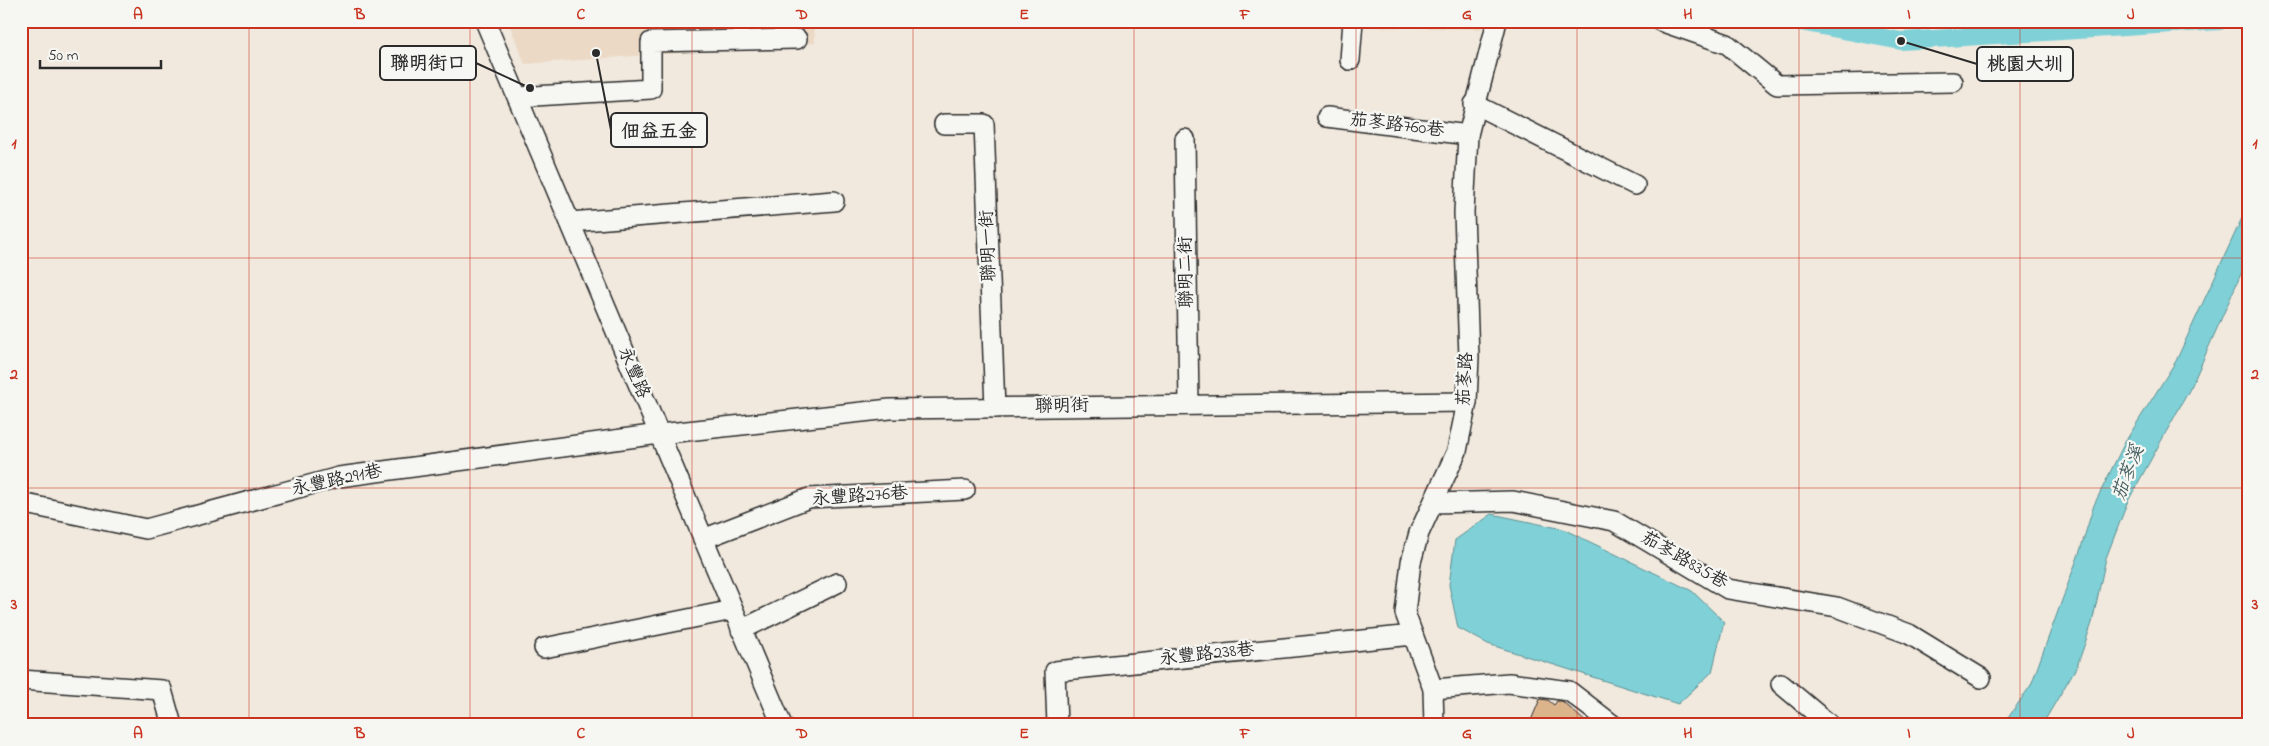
<svg xmlns="http://www.w3.org/2000/svg" width="2269" height="746" font-family="'Indie Flower','LXGW WenKai TC',sans-serif">
  <rect width="100%" height="100%" fill="#f1e9de"/>
  <filter id="ink" filterUnits="userSpaceOnUse"><feTurbulence type="fractalNoise" baseFrequency=".02" numOctaves="2"/><feDisplacementMap in="SourceGraphic" scale="10" xChannelSelector="R" yChannelSelector="G"/><feConvolveMatrix kernelMatrix="1 2 1 2 8 2 1 2 1" color-interpolation-filters="sRGB"/></filter>
  <g filter="url(#ink)">
    <g fill="#ebd9c5">
      <polygon points="508,21 814,21 815,43 525,64"/>
      <polygon points="1367,21 1483,21 1481,29 1366,27"/>
    </g>
    <g fill="#7fd1d7" stroke="#5d8f92">
      <polygon points="2248,205 2248,258 2192,385 2128,501 2106,558 2092,623 2077,666 2042,725 1998,725 2008,718 2031,685 2080,551 2094,505 2125,442 2176,361"/>
      <polygon points="1492,514 1563,529 1692,591 1724,622 1712,672 1678,704 1488,644 1458,628 1449,585 1455,540"/>
    </g>
    <g fill="none" stroke-linecap="round" stroke-linejoin="round">
      <polyline stroke="#7fd1d7" stroke-width="18" points="1795,21 1901,41 2220,21"/>
    </g>
    <polygon fill="#dcb48c" stroke="#2b2b2b" points="1540,699 1548,700 1554,705 1557,701 1562,701 1589,725 1529,725"/>
    <g fill="none" stroke-linecap="round" stroke-linejoin="round">
      <defs>
        <g id="minor">
          <polyline points="485,21 782,725"/>
          <polyline points="1660,21 1727,44 1777,85 1953,82"/>
          <polyline points="1350,60 1353,21"/>
          <polyline points="518,97 651,89 651,42 797,39"/>
          <polyline points="1474,104 1635,185"/>
          <polyline points="1327,117 1468,135"/>
          <polyline points="944,124 984,124 995,408"/>
          <polyline points="1185,139 1189,405"/>
          <polyline points="570,222 834,201"/>
          <polyline points="21,503 146,529 339,477 659,434 890,409 1467,402"/>
          <polyline points="1434,503 1513,501 1614,521 1728,589 1837,607 1909,634 1981,678"/>
          <polyline points="703,539 809,498 965,490"/>
          <polyline points="741,630 837,583"/>
          <polyline points="544,648 733,610"/>
          <polyline points="21,680 162,690 172,725"/>
          <polyline points="1781,684 1830,725"/>
          <polyline points="1433,689 1509,683 1569,691 1613,725"/>
          <polyline points="1057,725 1055,671 1413,635"/>
          <polyline points="1434,725 1433,689 1405,613 1411,562 1419,533 1457,451 1467,402 1469,357 1464,212 1468,135 1497,21"/>
        </g>
      </defs>
      <use href="#minor" stroke="#2b2b2b" stroke-width="22"/>
      <use href="#minor" stroke="#f6f6f2" stroke-width="19"/>
    </g>
  </g>
  <path fill="none" stroke="#c8321e" stroke-width="1" stroke-opacity="0.55" d="M249,21V725M470,21V725M692,21V725M913,21V725M1134,21V725M1356,21V725M1577,21V725M1799,21V725M2020,21V725M21,258H2248M21,488H2248"/>
  <g text-anchor="middle" dominant-baseline="central" stroke-width="4.5" stroke-linejoin="round" paint-order="stroke">
    <g font-size="18" fill="#2b2b2b" stroke="#f6f6f2">
      <text transform="translate(1397 126) rotate(7)">茄苳路760巷</text>
      <text transform="translate(989 246) rotate(-92)">聯明一街</text>
      <text transform="translate(1187 272) rotate(-91)">聯明二街</text>
      <text transform="translate(633 373) rotate(67)">永豐路</text>
      <text transform="translate(1466 379) rotate(-87)">茄苳路</text>
      <text transform="translate(1062 407) rotate(-1)">聯明街</text>
      <text transform="translate(337 481) rotate(-12)">永豐路291巷</text>
      <text transform="translate(860 497) rotate(-4)">永豐路276巷</text>
      <text transform="translate(1684 561) rotate(30)">茄苳路835巷</text>
      <text transform="translate(1207 655) rotate(-6)">永豐路238巷</text>
    </g>
    <g font-size="19" font-style="italic" fill="#445d5f" stroke="#f6f6f2">
      <text transform="translate(2129 473) rotate(-69)">茄苳溪</text>
    </g>
  </g>
  <path fill="none" stroke="#2b2b2b" stroke-width="2" d="M530 88L476 63M1901 41L1977 64M596 53L611 130"/>
  <g fill="#2b2b2b" stroke="#f6f6f2" stroke-width="2">
    <circle cx="530" cy="88" r="5"/>
    <circle cx="1901" cy="41" r="5"/>
    <circle cx="596" cy="53" r="5"/>
  </g>
  <g fill="#f6f6f2" stroke="#2b2b2b" stroke-width="2">
    <rect x="380" y="46" width="96" height="34" rx="5"/>
    <rect x="1977" y="47" width="96" height="34" rx="5"/>
    <rect x="611" y="113" width="96" height="34" rx="5"/>
  </g>
  <g font-size="19" text-anchor="middle" font-weight="bold" fill="#2b2b2b">
    <text x="428" y="69">聯明街口</text>
    <text x="2025" y="70">桃園大圳</text>
    <text x="659" y="137">佃益五金</text>
  </g>
  <rect width="2269" height="746" fill="none" stroke="#f6f6f2" stroke-width="55"/>
  <path d="M40 60v8h121v-8" fill="none" stroke="#2b2b2b" stroke-width="2.5"/>
  <text x="48" y="60" font-size="15" fill="#2b2b2b" stroke="#f6f6f2" stroke-width="4" paint-order="stroke">50 m</text>
  <rect x="28" y="28" width="2214" height="690" fill="none" stroke="#c8321e" stroke-width="2"/>
  <g font-size="16" text-anchor="middle" font-weight="bold" fill="#c8321e">
    <text x="138" y="19">A</text>
    <text x="360" y="19">B</text>
    <text x="581" y="19">C</text>
    <text x="802" y="19">D</text>
    <text x="1024" y="19">E</text>
    <text x="1245" y="19">F</text>
    <text x="1467" y="19">G</text>
    <text x="1688" y="19">H</text>
    <text x="1909" y="19">I</text>
    <text x="2131" y="19">J</text>
    <text x="14" y="148">1</text>
    <text x="2255" y="148">1</text>
    <text x="14" y="379">2</text>
    <text x="2255" y="379">2</text>
    <text x="14" y="609">3</text>
    <text x="2255" y="609">3</text>
    <text x="138" y="738">A</text>
    <text x="360" y="738">B</text>
    <text x="581" y="738">C</text>
    <text x="802" y="738">D</text>
    <text x="1024" y="738">E</text>
    <text x="1245" y="738">F</text>
    <text x="1467" y="738">G</text>
    <text x="1688" y="738">H</text>
    <text x="1909" y="738">I</text>
    <text x="2131" y="738">J</text>
  </g>
</svg>
